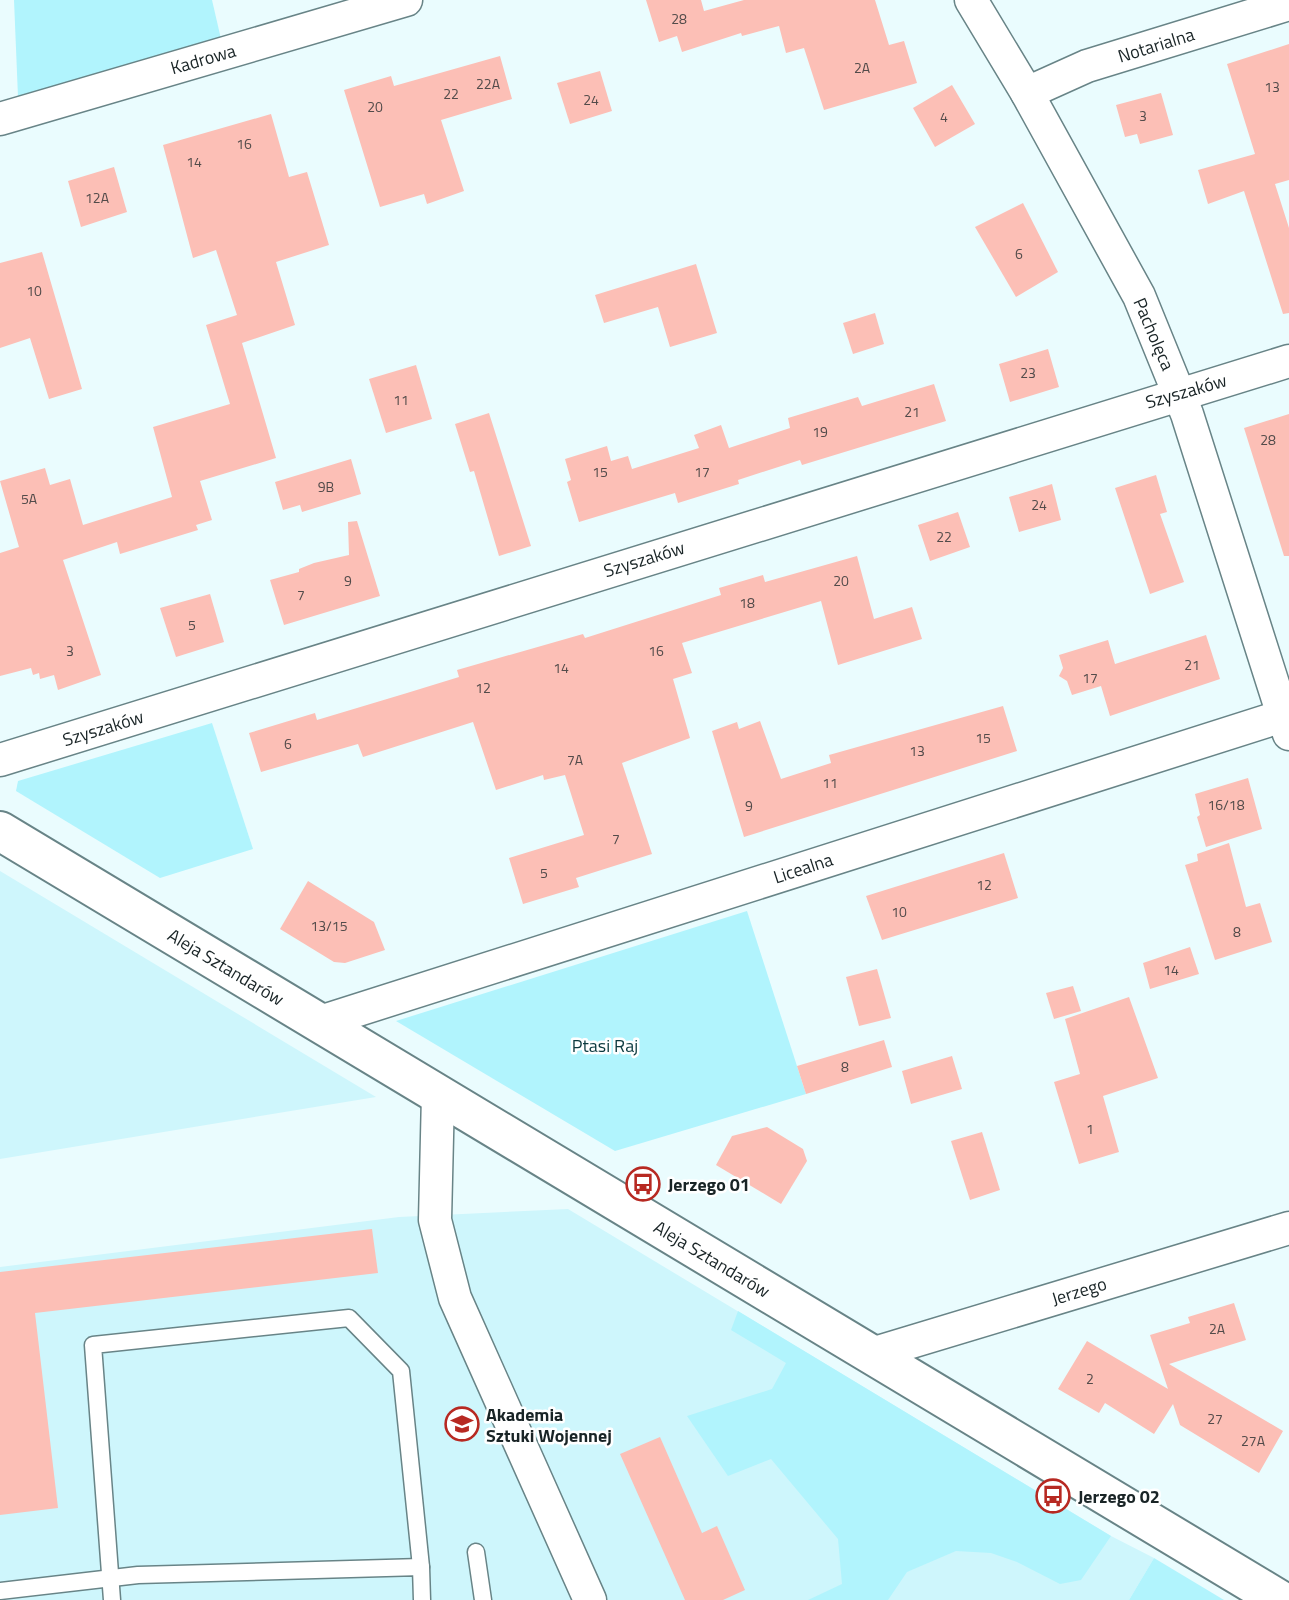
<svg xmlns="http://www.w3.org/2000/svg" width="1289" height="1600" font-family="'Titillium Web',sans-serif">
  <rect width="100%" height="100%" fill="#eafcfe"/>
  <g fill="#cef6fc">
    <polygon points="0,871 376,1097 0,1159"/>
    <polygon points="568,1209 1111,1536 1154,1558 1129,1600 0,1600 0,1267 399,1217"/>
  </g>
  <g fill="#b1f4fd">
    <polygon points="14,0 212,0 221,39 18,97"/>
    <polygon points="212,723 253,849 160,878 16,791 18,781"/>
    <polygon points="747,911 806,1094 615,1151 396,1021"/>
    <polygon points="738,1311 1111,1536 1081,1580 1060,1584 1017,1562 991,1553 956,1551 907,1572 888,1600 808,1600 842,1584 838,1539 771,1459 728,1476 687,1416 772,1389 786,1363 731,1330"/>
    <polygon points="1154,1558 1224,1600 1129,1600"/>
  </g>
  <g fill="#fcbfb6">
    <polygon points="646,0 701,0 704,11 744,0 875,0 889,45 904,41 917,83 824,110 804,48 786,53 779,26 742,36 741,33 682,52 677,36 659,42"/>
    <polygon points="1289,44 1289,180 1275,184 1289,228 1289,313 1283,314 1244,191 1208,204 1198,170 1255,154 1227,64"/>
    <polygon points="500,56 512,99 441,120 464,191 427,204 424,194 380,207 344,90 391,76 394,86"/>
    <polygon points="600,71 612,111 570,124 557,83"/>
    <polygon points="952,85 975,124 935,147 913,108"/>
    <polygon points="1161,93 1173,135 1140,144 1137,134 1125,137 1116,105"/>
    <polygon points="271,114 289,177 307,172 329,245 276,262 295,325 242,343 276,458 200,481 212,520 196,525 198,530 120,554 117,542 63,560 101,675 58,690 54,675 40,679 39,673 33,675 31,668 0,676 0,553 19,547 0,481 45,468 50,485 70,479 83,525 172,497 153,427 230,404 206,325 237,315 216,250 193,258 163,145"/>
    <polygon points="114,167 127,212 81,227 68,181"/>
    <polygon points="1023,203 1058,272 1016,297 975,227"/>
    <polygon points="42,252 82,389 49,399 30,338 0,348 0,263"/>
    <polygon points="696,264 717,333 670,347 658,307 604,323 595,295"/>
    <polygon points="875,313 884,344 853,354 843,323"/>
    <polygon points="1048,349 1059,387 1010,402 999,364"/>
    <polygon points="416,365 432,419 386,433 369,379"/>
    <polygon points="934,384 946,421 802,465 800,460 738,480 739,484 678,503 675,493 579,522 567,482 571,480 565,459 607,446 611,461 628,456 632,469 699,448 694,435 721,425 729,448 790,428 788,418 858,397 862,406"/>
    <polygon points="489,413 531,546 499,556 474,471 470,472 455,424"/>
    <polygon points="1289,414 1289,556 1284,556 1244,428"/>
    <polygon points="351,459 361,494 302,512 300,505 283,510 275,482"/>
    <polygon points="1156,475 1167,512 1160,514 1184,582 1150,594 1115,488"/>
    <polygon points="1052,484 1061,520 1019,532 1009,497"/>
    <polygon points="958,512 970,547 930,561 918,525"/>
    <polygon points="357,521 380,596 284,625 270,580 299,572 299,569 314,563 349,555 348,522"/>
    <polygon points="857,556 874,619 912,607 922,639 838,665 821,601 682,643 692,673 673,679 690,738 622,763 652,854 576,878 579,887 523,904 509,858 584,835 565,775 544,780 543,775 496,790 473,722 363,757 358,744 261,772 249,733 315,713 317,720 407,693 459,677 457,670 583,634 585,638 721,595 719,588 763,575 765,582"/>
    <polygon points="210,594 224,642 176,657 160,608"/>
    <polygon points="1206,635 1220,679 1110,716 1101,686 1072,695 1067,681 1059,676 1063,668 1059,655 1108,640 1115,664"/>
    <polygon points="1003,706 1017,751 744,837 712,731 737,722 739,729 760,721 781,779 831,763 829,755"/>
    <polygon points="1248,778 1262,829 1206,847 1197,817 1200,815 1195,794"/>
    <polygon points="1229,843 1246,907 1260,903 1272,942 1215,960 1185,865 1198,861 1197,854"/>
    <polygon points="1004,853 1018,898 882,940 866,896"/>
    <polygon points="308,881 374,922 385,950 345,963 334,962 280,929"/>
    <polygon points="1190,947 1199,974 1150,989 1143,963"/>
    <polygon points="877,969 891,1018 859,1026 846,977"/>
    <polygon points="1073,986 1081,1011 1054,1019 1046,993"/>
    <polygon points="1129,997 1158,1078 1103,1096 1119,1152 1079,1164 1054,1082 1080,1074 1065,1019"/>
    <polygon points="884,1040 892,1067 806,1094 797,1066"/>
    <polygon points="952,1056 962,1089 911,1104 902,1071"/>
    <polygon points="767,1127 803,1149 807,1161 781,1204 716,1165 732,1136"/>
    <polygon points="982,1132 1000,1190 970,1200 951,1141"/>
    <polygon points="372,1229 378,1273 35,1313 58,1508 0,1515 0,1272"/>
    <polygon points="1234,1303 1246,1340 1169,1364 1283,1431 1259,1473 1180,1425 1173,1404 1154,1434 1105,1403 1099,1413 1058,1389 1087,1341 1168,1389 1150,1335 1190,1323 1188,1317"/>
    <polygon points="660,1437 702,1533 717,1526 745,1590 723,1600 685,1600 620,1454"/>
  </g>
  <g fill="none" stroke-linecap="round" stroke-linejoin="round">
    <defs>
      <g id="lane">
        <polyline points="476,1552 483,1600"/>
        <polyline points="0,1591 138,1575 421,1567 422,1600"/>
        <polyline points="112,1600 93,1345 349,1318 401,1371 421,1567"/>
      </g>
      <g id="street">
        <polyline points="971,0 1027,93 1139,296 1187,414 1289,734"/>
        <polyline points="1027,93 1087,66 1289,4"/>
        <polyline points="0,119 406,0"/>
        <polyline points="0,760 1289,361"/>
        <polyline points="317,1023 1289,714"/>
        <polyline points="438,1095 435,1220 455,1298 590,1600"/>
        <polyline points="868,1355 1289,1228"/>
      </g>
      <polyline id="secondary" points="0,831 1280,1600"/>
    </defs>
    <use href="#lane" stroke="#688487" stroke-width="19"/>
    <use href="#street" stroke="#688487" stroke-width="35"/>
    <use href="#secondary" stroke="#688487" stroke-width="42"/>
    <use href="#lane" stroke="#fff" stroke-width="16"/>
    <use href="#street" stroke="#fff" stroke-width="32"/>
    <use href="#secondary" stroke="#fff" stroke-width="38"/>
  </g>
  <defs>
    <symbol id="bus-ring" viewBox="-11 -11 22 22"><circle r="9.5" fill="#fff" stroke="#b72922" stroke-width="1.5"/><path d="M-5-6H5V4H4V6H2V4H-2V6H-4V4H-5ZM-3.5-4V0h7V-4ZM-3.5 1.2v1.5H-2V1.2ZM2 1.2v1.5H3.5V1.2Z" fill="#b72922"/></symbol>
    <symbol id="university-ring" viewBox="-11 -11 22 22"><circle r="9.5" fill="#fff" stroke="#b72922" stroke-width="1.5"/><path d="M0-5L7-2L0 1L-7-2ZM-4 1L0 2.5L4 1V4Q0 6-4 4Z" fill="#b72922"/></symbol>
  </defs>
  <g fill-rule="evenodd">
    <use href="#bus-ring" x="624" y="1165" width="38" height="38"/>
    <use href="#university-ring" x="443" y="1405" width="38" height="38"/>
    <use href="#bus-ring" x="1034" y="1477" width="38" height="38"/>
  </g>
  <g text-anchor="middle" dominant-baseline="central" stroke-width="5" stroke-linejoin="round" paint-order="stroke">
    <g font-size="14" fill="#524b4a">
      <text x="679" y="18">28</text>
      <text x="862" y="67">2A</text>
      <text x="488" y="83">22A</text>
      <text x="1272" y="86">13</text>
      <text x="451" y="93">22</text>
      <text x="591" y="99">24</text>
      <text x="375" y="106">20</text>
      <text x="1143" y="115">3</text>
      <text x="944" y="116">4</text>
      <text x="244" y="143">16</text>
      <text x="194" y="161">14</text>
      <text x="97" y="197">12A</text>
      <text x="1019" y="253">6</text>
      <text x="34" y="290">10</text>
      <text x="1028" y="372">23</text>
      <text x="401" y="399">11</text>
      <text x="912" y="411">21</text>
      <text x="820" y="431">19</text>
      <text x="1268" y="439">28</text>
      <text x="600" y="471">15</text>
      <text x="702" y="471">17</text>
      <text x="326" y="486">9B</text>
      <text x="29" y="498">5A</text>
      <text x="1039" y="504">24</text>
      <text x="944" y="536">22</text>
      <text x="348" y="580">9</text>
      <text x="841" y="580">20</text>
      <text x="301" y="594">7</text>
      <text x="747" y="602">18</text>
      <text x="192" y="624">5</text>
      <text x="70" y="650">3</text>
      <text x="656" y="650">16</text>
      <text x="1192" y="664">21</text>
      <text x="561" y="667">14</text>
      <text x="1090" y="677">17</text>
      <text x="483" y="687">12</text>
      <text x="983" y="737">15</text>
      <text x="288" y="743">6</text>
      <text x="917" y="750">13</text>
      <text x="575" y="759">7A</text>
      <text x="830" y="782">11</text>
      <text x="1226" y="804">16/18</text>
      <text x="749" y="805">9</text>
      <text x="616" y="838">7</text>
      <text x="544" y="872">5</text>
      <text x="984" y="884">12</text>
      <text x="899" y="911">10</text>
      <text x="329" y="925">13/15</text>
      <text x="1237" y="931">8</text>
      <text x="1171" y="969">14</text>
      <text x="845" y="1066">8</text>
      <text x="1090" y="1128">1</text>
      <text x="1217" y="1328">2A</text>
      <text x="1090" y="1378">2</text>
      <text x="1215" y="1418">27</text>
      <text x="1253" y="1440">27A</text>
    </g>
    <g font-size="18" fill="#192426" stroke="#fff">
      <text transform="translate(1156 45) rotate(-17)">Notarialna</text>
      <text transform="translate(203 59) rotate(-16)">Kadrowa</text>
      <text transform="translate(1154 334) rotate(67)">Pacholęca</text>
      <text transform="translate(1186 391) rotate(-16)">Szyszaków</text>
      <text transform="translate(644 559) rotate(-17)">Szyszaków</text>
      <text transform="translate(103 728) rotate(-17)">Szyszaków</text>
      <text transform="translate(803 868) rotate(-18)">Licealna</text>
      <text transform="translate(226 967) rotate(31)">Aleja Sztandarów</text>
      <text transform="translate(712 1259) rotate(31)">Aleja Sztandarów</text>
      <text transform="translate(1079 1291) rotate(-17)">Jerzego</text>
    </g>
    <g font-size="18" fill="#0c3a3f" stroke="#fff">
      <text x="605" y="1045">Ptasi Raj</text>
    </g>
    <g font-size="18" font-weight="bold" fill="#192426" stroke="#fff" text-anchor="start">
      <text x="668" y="1184">Jerzego 01</text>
      <text x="486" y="1414">Akademia<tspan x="486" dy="21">Sztuki Wojennej</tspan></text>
      <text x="1078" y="1496">Jerzego 02</text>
    </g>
  </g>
</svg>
